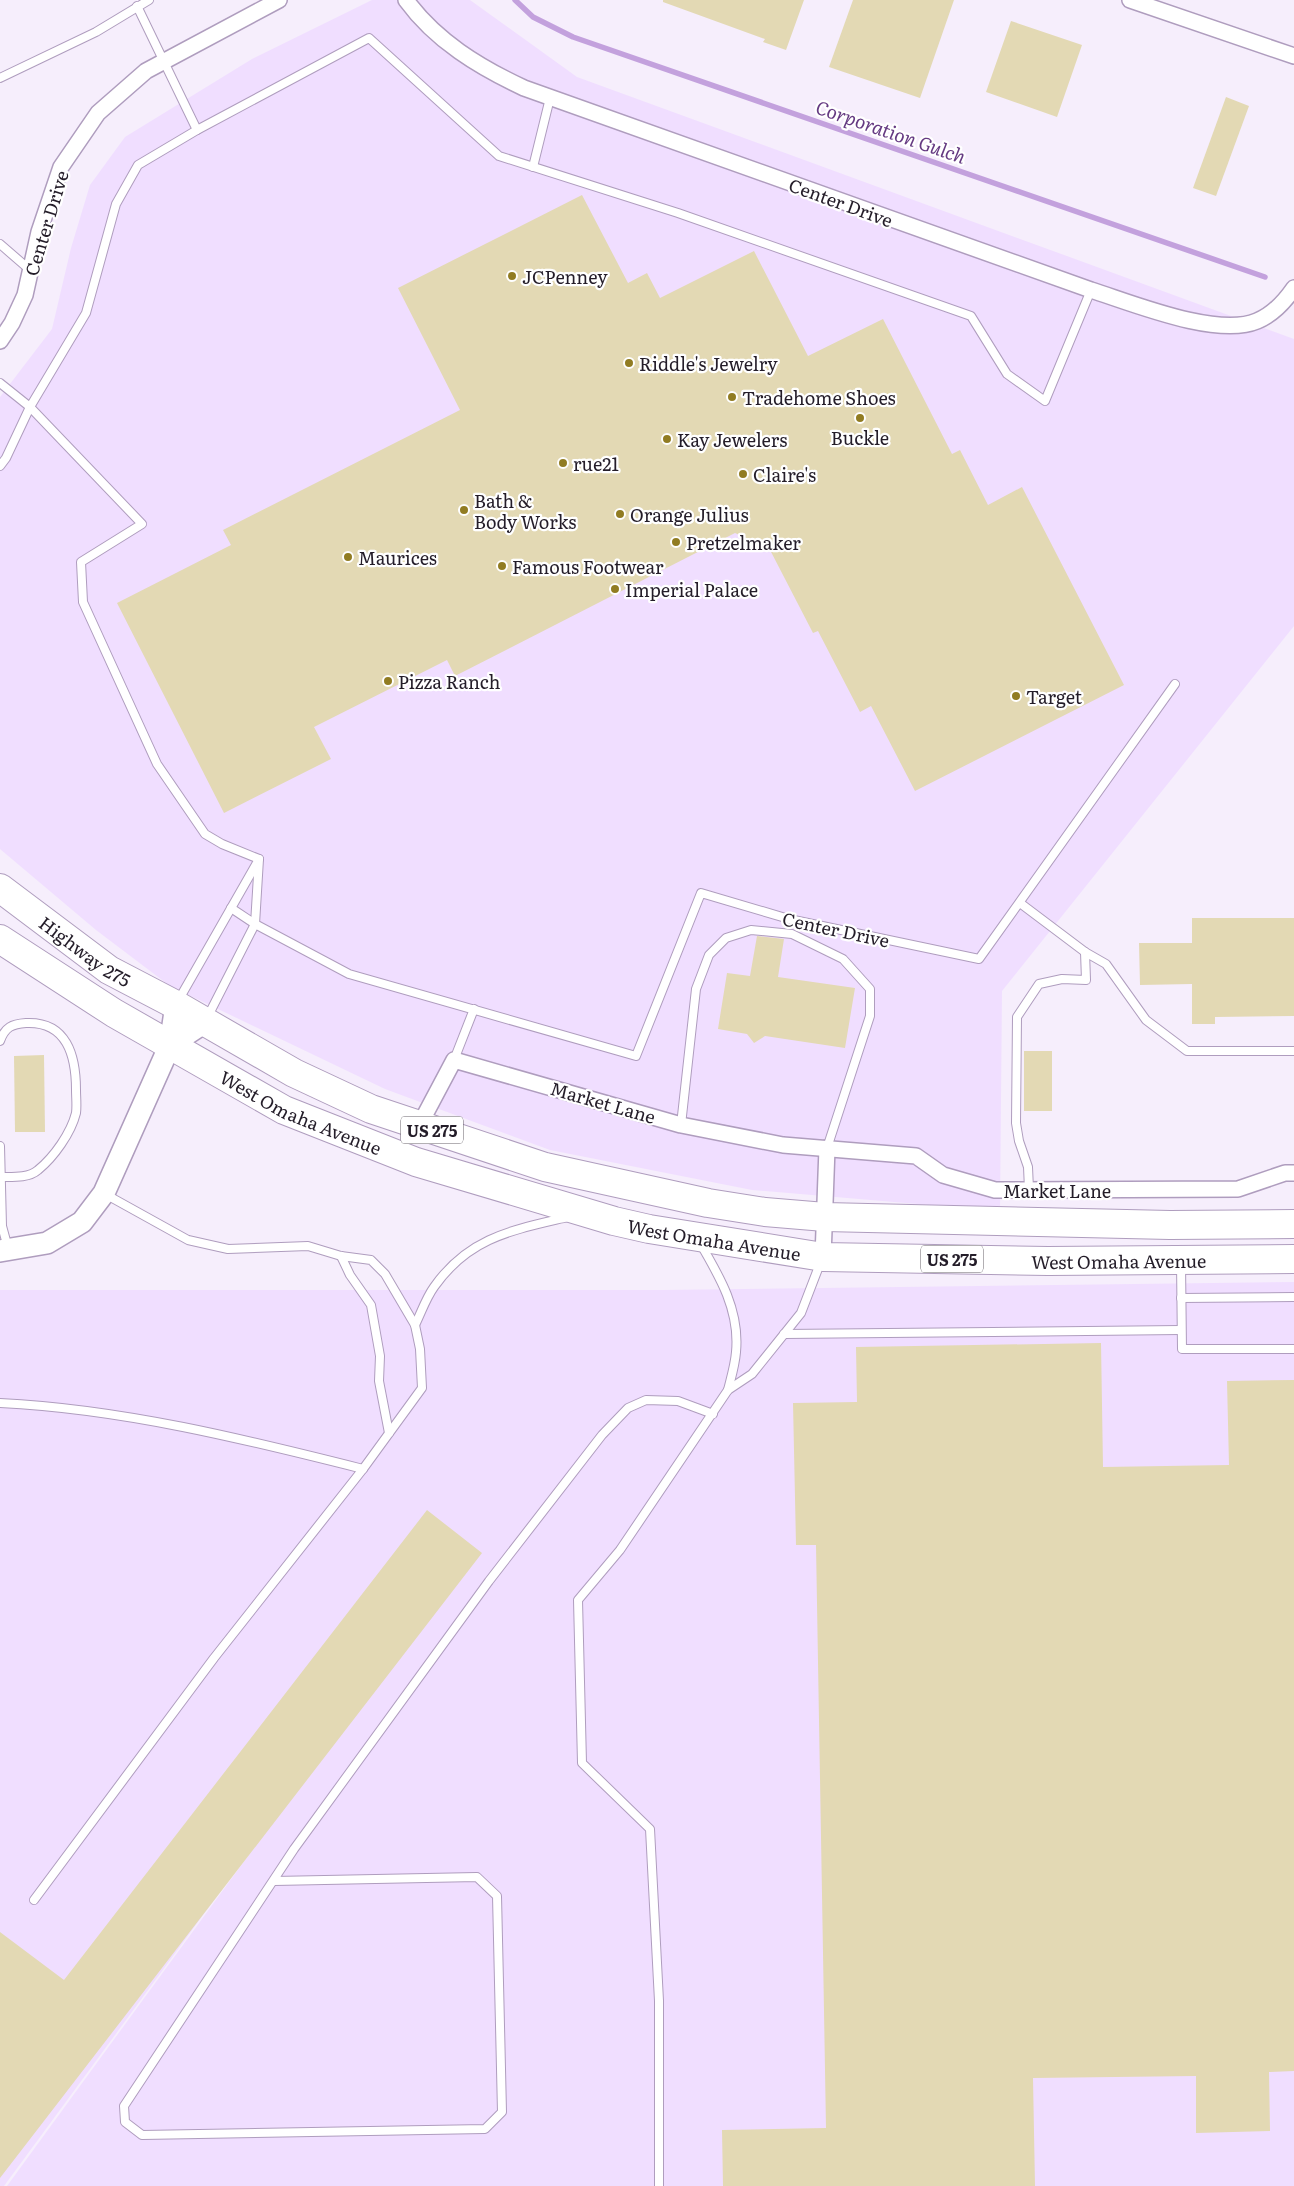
<svg xmlns="http://www.w3.org/2000/svg" width="1294" height="2186" font-family="Literata,serif">
  <rect width="100%" height="100%" fill="#f6eefc"/>
  <g fill="#f0deff">
    <polygon points="372,0 470,0 577,77 1294,339 1294,626 1002,991 1000,1211 752,1190 550,1150 385,1089 170,986 96,930 0,849 0,397 52,329 71,248 90,185 125,137 252,59"/>
    <polygon points="1294,1282 1294,2186 7,2186 426,1612 4,2186 0,2186 0,1290 663,1290"/>
  </g>
  <g fill="none" stroke-linecap="round" stroke-linejoin="round">
    <polyline stroke="#c3a1dd" stroke-width="5.5" points="515,0 533,17 573,37 1265,277"/>
  </g>
  <g fill="#e3d9b4">
    <polygon points="663,0 804,0 786,50 763,42 765,39 663,2"/>
    <polygon points="853,0 954,0 920,98 829,67"/>
    <polygon points="1011,21 1082,45 1057,117 986,92"/>
    <polygon points="1226,97 1249,106 1216,196 1193,188"/>
    <polygon points="582,195 628,283 647,273 660,298 754,251 808,356 883,319 952,454 960,450 988,505 1022,487 1124,685 915,791 871,706 860,712 818,631 813,633 769,548 735,533 455,676 447,660 314,727 331,759 224,813 117,603 231,545 223,530 460,410 398,288"/>
    <polygon points="1192,918 1294,918 1294,1016 1215,1017 1215,1024 1192,1024 1192,984 1140,985 1139,943 1192,943"/>
    <polygon points="757,936 784,939 778,977 855,988 845,1048 765,1036 754,1043 747,1034 718,1029 727,973 750,976"/>
    <rect x="1024" y="1051" width="28" height="60"/>
    <polygon points="44,1055 45,1132 15,1132 14,1056"/>
    <polygon points="1101,1343 1103,1467 1229,1465 1227,1381 1294,1380 1294,2071 1269,2072 1270,2131 1196,2133 1196,2076 1033,2078 1035,2186 723,2186 722,2130 826,2128 816,1545 796,1545 793,1403 857,1402 856,1347"/>
    <polygon points="427,1510 482,1553 0,2178 0,1932 64,1980"/>
  </g>
  <g fill="none" stroke-linecap="round" stroke-linejoin="round">
    <defs>
      <g id="lane">
        <polyline points="137,6 197,130"/>
        <polyline points="0,78 96,32 149,0"/>
        <polyline points="533,167 550,98"/>
        <polyline points="0,244 30,270"/>
        <polyline points="0,383 30,407 142,524 81,562 83,602 157,764 205,834 222,844 259,859"/>
        <polyline points="0,466 6,458 30,407 86,313 116,204 138,165 197,130 369,38 499,156 678,213 971,316 1007,374 1045,401 1091,290"/>
        <polyline points="1020,903 1085,952 1106,964 1146,1020 1187,1051 1294,1051"/>
        <polyline points="231,908 255,924 349,974 636,1056 701,893 789,919 979,959 1175,684"/>
        <polyline points="178,1001 258,861"/>
        <polyline points="207,1018 255,924 259,859"/>
        <path d="M0,1041C5,1027 12,1024 26,1023C67,1021 76,1056 76,1090C76,1097 77,1106 76,1113C71,1133 54,1157 38,1170C29,1178 13,1177 1,1177"/>
        <polyline points="454,1060 474,1009"/>
        <polyline points="681,1125 696,989 709,955 726,938 751,930 792,934 843,959 870,989 870,1016 827,1148"/>
        <polyline points="0,1146 2,1226 8,1248"/>
        <polyline points="1029,1189 1028,1167 1019,1141 1016,1123 1017,1017 1039,984 1062,979 1086,980 1085,952"/>
        <path d="M700,1243C720,1277 740,1311 736,1352C735,1365 731,1378 728,1390"/>
        <polyline points="341,1256 350,1275 371,1305 380,1356 379,1381 389,1433"/>
        <polyline points="1181,1263 1182,1349 1294,1349"/>
        <polyline points="1181,1298 1294,1297"/>
        <path d="M415,1325C421,1313 426,1298 434,1287C469,1237 513,1230 568,1217"/>
        <polyline points="784,1334 1181,1330"/>
        <path d="M0,1403C123,1409 244,1439 363,1469"/>
        <polyline points="274,1881 477,1877 497,1896 502,2112 485,2129 142,2135 125,2122 124,2106 294,1849 489,1581 602,1435 628,1408 646,1400 678,1401 713,1414"/>
        <polyline points="34,1900 214,1658 363,1469 422,1388 420,1349 415,1325 385,1274 371,1260 341,1256 308,1246 228,1249 188,1240 105,1194"/>
        <polyline points="659,2186 659,2001 650,1829 582,1763 578,1600 620,1550 728,1390 752,1374 801,1313 821,1261"/>
      </g>
      <g id="street">
        <path d="M406,0C436,41 479,67 524,88L1091,290C1132,303 1217,338 1257,321C1272,315 1285,301 1294,288"/>
        <polyline points="1130,0 1294,56"/>
        <polyline points="0,341 12,323 25,295 39,232 61,167 98,113 146,71 279,0"/>
        <polyline points="419,1126 454,1060 681,1125 783,1145 916,1156 943,1175 995,1190 1238,1189 1285,1173 1294,1173"/>
        <polyline points="823,1257 827,1148"/>
      </g>
      <g id="secondary">
        <polyline points="170,1045 205,1022"/>
        <polyline points="0,1251 47,1243 82,1222 104,1193 170,1045 176,1005"/>
      </g>
      <g id="highway">
        <path id="s1" d="M0,888L109,970L176,1005L294,1073L371,1109L545,1167L708,1203L765,1212L825,1217L1170,1225L1294,1224"/>
        <path id="s2" d="M0,939L114,1013L284,1110L416,1162L614,1221L649,1229L823,1257L1048,1261L1294,1259"/>
      </g>
    </defs>
    <use href="#lane" stroke="#af9dbe" stroke-width="10"/>
    <use href="#street" stroke="#af9dbe" stroke-width="18"/>
    <use href="#secondary" stroke="#af9dbe" stroke-width="24"/>
    <use href="#highway" stroke="#af9dbe" stroke-width="30"/>
    <use href="#lane" stroke="#fff" stroke-width="8"/>
    <use href="#street" stroke="#fff" stroke-width="15"/>
    <use href="#secondary" stroke="#fff" stroke-width="21"/>
    <use href="#highway" stroke="#fff" stroke-width="28"/>
  </g>
  <g fill="#917c22" stroke="#fff" stroke-width="2">
    <circle cx="512" cy="276" r="5"/>
    <circle cx="629" cy="363" r="5"/>
    <circle cx="732" cy="397" r="5"/>
    <circle cx="860" cy="418" r="5"/>
    <circle cx="667" cy="439" r="5"/>
    <circle cx="563" cy="463" r="5"/>
    <circle cx="743" cy="474" r="5"/>
    <circle cx="464" cy="510" r="5"/>
    <circle cx="620" cy="514" r="5"/>
    <circle cx="676" cy="542" r="5"/>
    <circle cx="348" cy="557" r="5"/>
    <circle cx="502" cy="566" r="5"/>
    <circle cx="615" cy="589" r="5"/>
    <circle cx="388" cy="681" r="5"/>
    <circle cx="1016" cy="696" r="5"/>
  </g>
  <g text-anchor="middle" dominant-baseline="central" stroke-width="4.5" stroke-linejoin="round" paint-order="stroke">
    <g fill="#fff" stroke="#666169" stroke-width="1">
      <rect x="401" y="1116.5" width="62" height="27" rx="4"/>
      <rect x="921" y="1245.5" width="62" height="27" rx="4"/>
    </g>
    <g font-size="16" font-weight="bold" fill="#241d29">
      <text x="432" y="1130">US 275</text>
      <text x="952" y="1259">US 275</text>
    </g>
    <g font-size="18" fill="#241d29" stroke="#fff">
      <text transform="translate(841 202) rotate(20)">Center Drive</text>
      <text transform="translate(46 223) rotate(-73)">Center Drive</text>
      <text transform="translate(836 929) rotate(12)">Center Drive</text>
      <text stroke="none"><textPath href="#s1" startOffset="106">Highway 275</textPath></text>
      <text transform="translate(603 1102) rotate(16)">Market Lane</text>
      <text stroke="none"><textPath href="#s2" startOffset="348">West Omaha Avenue</textPath></text>
      <text x="1057" y="1190">Market Lane</text>
      <text stroke="none"><textPath href="#s2" startOffset="782">West Omaha Avenue</textPath></text>
      <text stroke="none"><textPath href="#s2" startOffset="1188">West Omaha Avenue</textPath></text>
    </g>
    <g font-size="18" fill="#241d29" stroke="#fff" text-anchor="start">
      <text x="522" y="276">JCPenney</text>
      <text x="639" y="363">Riddle's Jewelry</text>
      <text x="742" y="397">Tradehome Shoes</text>
      <text x="860" y="437" text-anchor="middle">Buckle</text>
      <text x="677" y="439">Kay Jewelers</text>
      <text x="573" y="463">rue21</text>
      <text x="753" y="474">Claire's</text>
      <text x="474" y="500">Bath &amp;<tspan x="474" dy="21">Body Works</tspan></text>
      <text x="630" y="514">Orange Julius</text>
      <text x="686" y="542">Pretzelmaker</text>
      <text x="358" y="557">Maurices</text>
      <text x="512" y="566">Famous Footwear</text>
      <text x="625" y="589">Imperial Palace</text>
      <text x="398" y="681">Pizza Ranch</text>
      <text x="1026" y="696">Target</text>
    </g>
    <g font-size="19" font-style="italic" fill="#653a82" stroke="#fff">
      <text transform="translate(891 131) rotate(19)">Corporation Gulch</text>
    </g>
  </g>
</svg>
